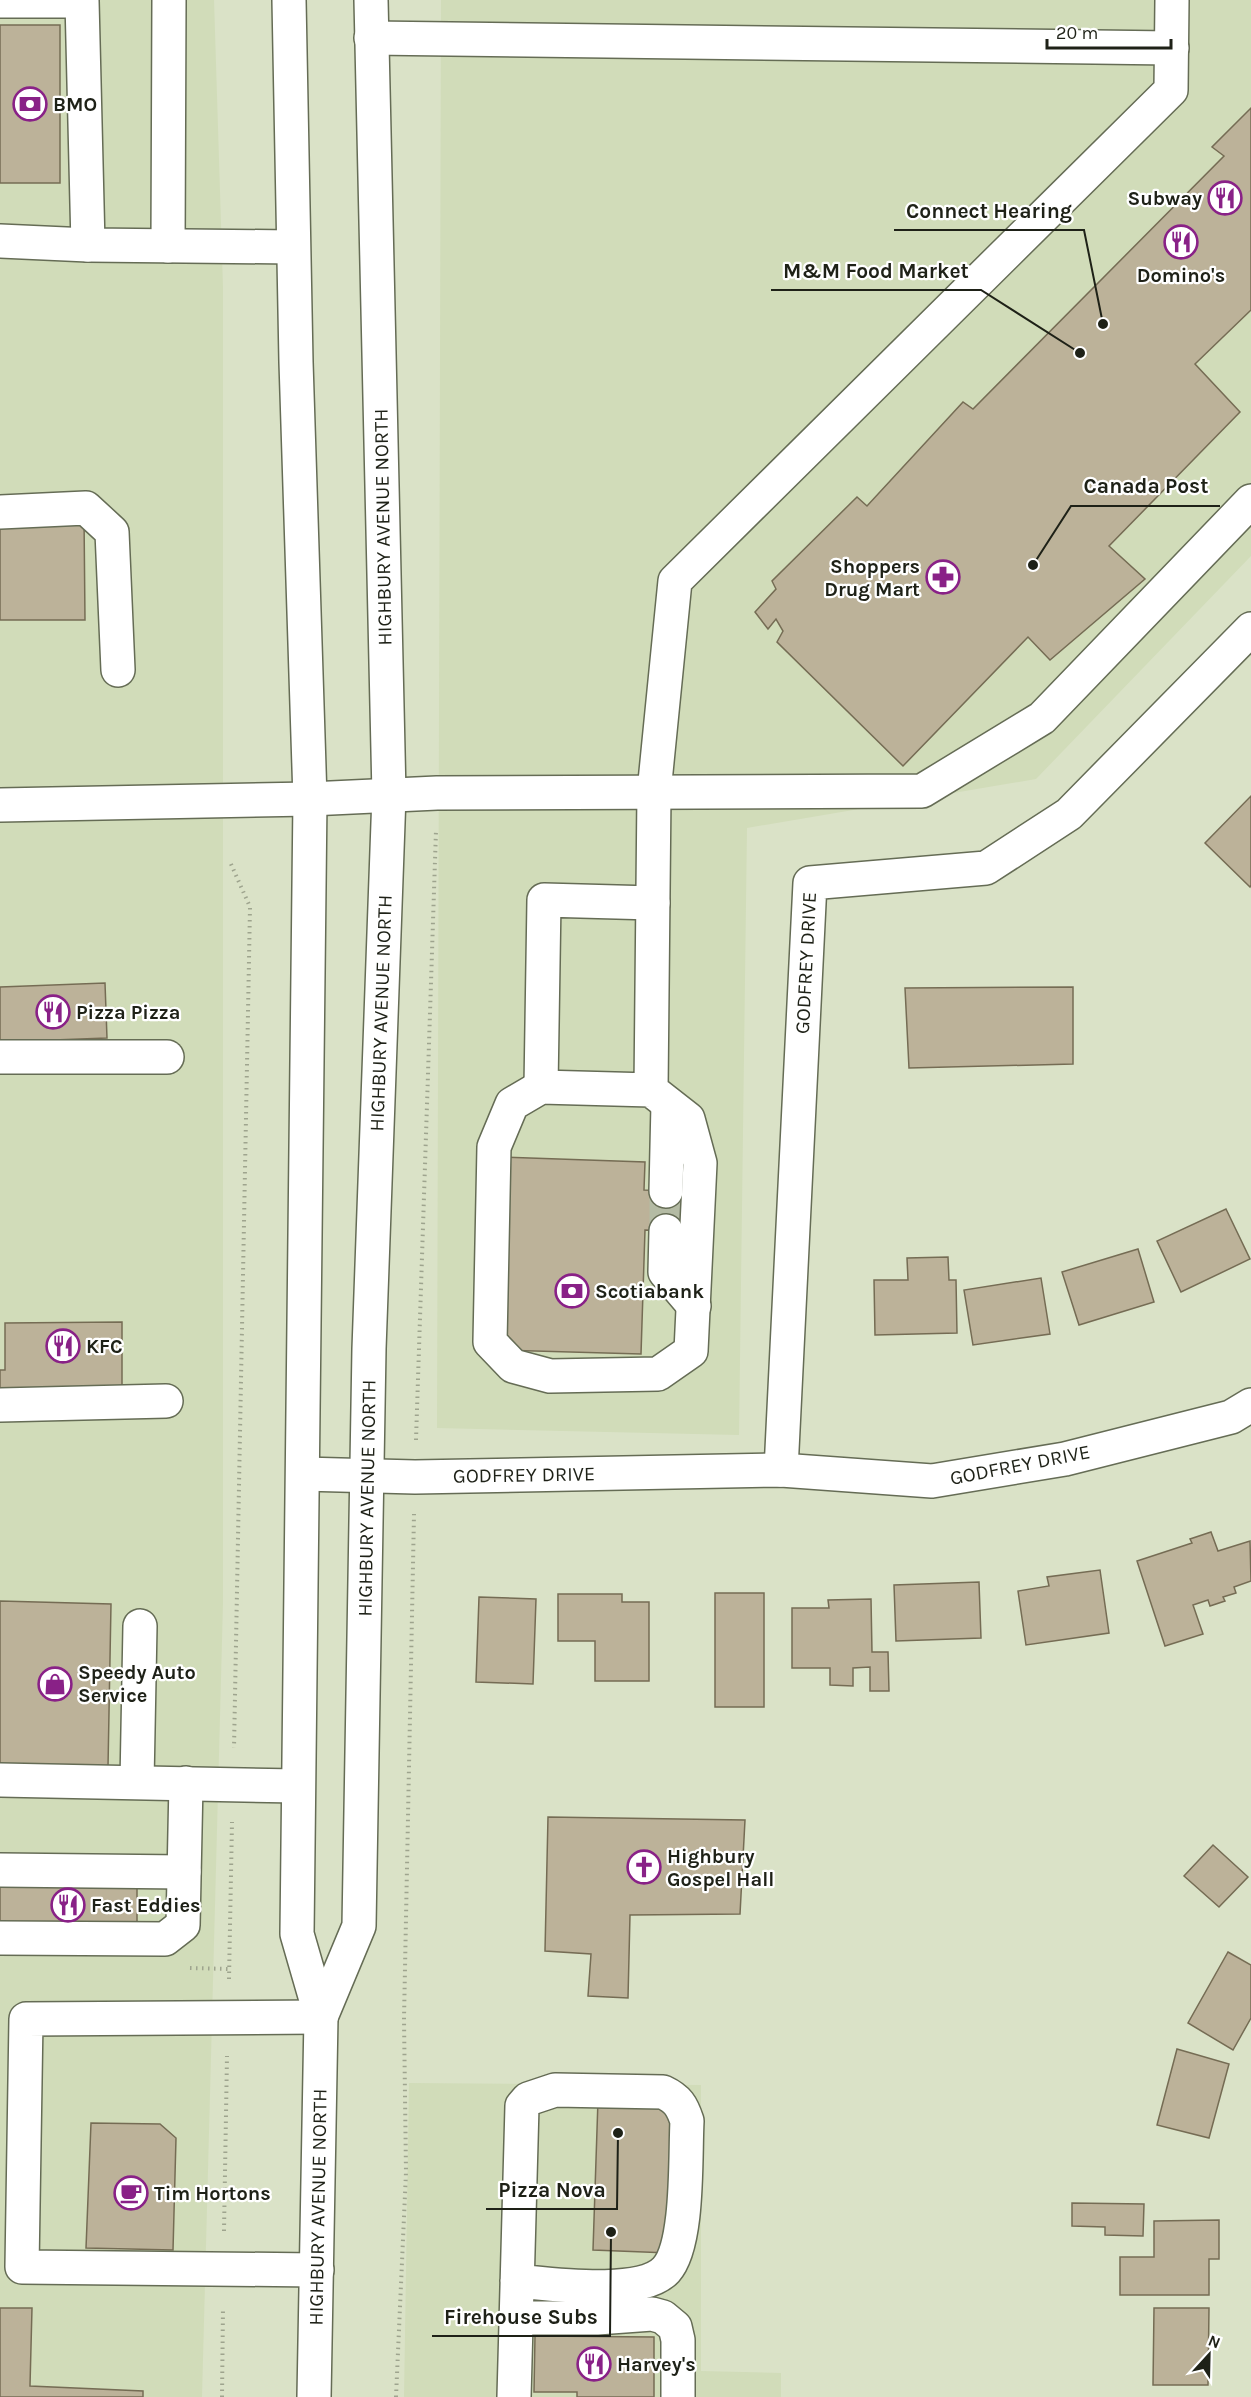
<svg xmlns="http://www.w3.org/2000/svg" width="1251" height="2397" font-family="Karla,sans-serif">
  <rect width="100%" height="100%" fill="#dae2c7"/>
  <g fill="#d1dcb9">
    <polygon points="0,0 214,0 223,288 223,1603 202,2397 0,2397"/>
    <polygon points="441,0 1251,0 1251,556 1036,779 747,828 739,1435 437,1428"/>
    <polygon points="409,2083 701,2085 701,2371 781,2373 781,2397 404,2397"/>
  </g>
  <g fill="#bcb299" stroke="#756c54" stroke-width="1.5">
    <rect x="0" y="25" width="60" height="158"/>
    <polygon points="1251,108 1251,310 1195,364 1240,412 1109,546 1145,579 1050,660 1028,637 903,766 777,642 783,631 776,619 768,629 755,612 776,589 772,581 857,497 867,506 963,402 973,409 1224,156 1212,147"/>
    <polygon points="0,516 84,516 85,620 0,620"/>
    <polygon points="1251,796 1251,885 1250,887 1205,843"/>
    <polygon points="105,983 107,1038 0,1042 0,987"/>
    <polygon points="1073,987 1073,1064 909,1068 905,988"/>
    <polygon points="503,1157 645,1162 644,1190 678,1191 677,1231 645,1230 641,1354 501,1350"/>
    <polygon points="1226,1209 1250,1259 1181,1292 1157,1241"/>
    <polygon points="1138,1249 1154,1302 1079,1325 1062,1272"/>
    <polygon points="948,1257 949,1280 956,1280 957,1333 875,1335 874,1280 908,1280 907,1258"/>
    <polygon points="1041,1278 1050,1334 973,1345 964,1290"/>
    <polygon points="122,1322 122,1391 0,1392 0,1370 5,1370 5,1323"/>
    <polygon points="1211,1532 1218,1551 1250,1541 1251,1581 1234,1587 1236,1593 1223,1597 1225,1601 1210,1606 1208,1600 1193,1605 1203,1634 1165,1646 1137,1561 1192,1543 1190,1539"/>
    <polygon points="1100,1570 1109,1633 1026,1645 1018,1591 1049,1586 1047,1577"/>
    <polygon points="979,1582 981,1638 896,1641 894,1585"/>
    <rect x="715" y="1593" width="49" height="114"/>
    <polygon points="558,1594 622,1594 622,1602 649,1602 649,1681 595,1681 595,1641 558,1641"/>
    <polygon points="479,1597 536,1599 533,1684 476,1682"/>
    <polygon points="871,1599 872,1652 888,1652 889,1691 870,1691 870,1667 853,1668 853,1686 830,1685 830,1668 792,1668 792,1608 829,1608 828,1600"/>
    <polygon points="0,1601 111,1604 108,1767 0,1764"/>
    <polygon points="548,1817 745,1820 740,1914 630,1915 628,1998 588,1996 591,1954 545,1951"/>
    <polygon points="1213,1845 1248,1877 1219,1907 1184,1876"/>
    <polygon points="0,1887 137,1887 137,1929 0,1922"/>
    <polygon points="1228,1952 1251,1965 1251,2018 1233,2050 1188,2023"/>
    <polygon points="1177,2049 1229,2064 1209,2138 1157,2125"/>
    <polygon points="598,2100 674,2103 669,2253 593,2250"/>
    <polygon points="91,2123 160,2124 176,2138 173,2250 86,2248"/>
    <polygon points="1072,2203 1144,2204 1143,2236 1105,2235 1105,2227 1072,2226"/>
    <polygon points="1219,2220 1219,2259 1209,2259 1209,2295 1120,2295 1120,2257 1154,2257 1154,2221"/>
    <polygon points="0,2308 32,2308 30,2386 143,2391 143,2397 0,2397"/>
    <polygon points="1154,2308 1209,2308 1208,2385 1153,2385"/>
    <polygon points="535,2336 654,2337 654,2397 577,2397 577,2392 534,2392"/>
  </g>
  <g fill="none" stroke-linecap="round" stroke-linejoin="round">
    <polyline stroke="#b4bba4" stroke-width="33" stroke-dasharray="33 16" stroke-linecap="butt" points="666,1231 666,1191"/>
    <defs>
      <g id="minor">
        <polyline points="0,1 82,1 88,245"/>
        <polyline points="371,38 1172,48"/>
        <polyline points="0,241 88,245 293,247"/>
        <polyline points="168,246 169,0"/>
        <polyline points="0,512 86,508 112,532 118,670"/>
        <polyline points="0,805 310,799 437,793 922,791 1042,718 1251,501"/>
        <polyline points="0,1057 167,1057"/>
        <polyline points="541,1087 544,900 653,903"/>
        <polyline points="651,1090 541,1087 512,1104 494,1147 490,1342 513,1366 550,1376 658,1374 691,1351 700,1163 688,1119 651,1090 654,792 675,581 1171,90 1172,0"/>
        <polyline points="666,1191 668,1104"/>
        <polyline points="666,1231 665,1272 694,1306"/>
        <polyline points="0,1405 166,1401"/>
        <polyline points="781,1470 810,883 986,868 1069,814 1251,629"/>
        <polyline points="303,1474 415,1477 781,1470 932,1481 1065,1459 1231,1417 1251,1405"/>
        <polyline points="0,1780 297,1786"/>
        <polyline points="137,1782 140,1626"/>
        <polyline points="0,1870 184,1872"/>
        <polyline points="0,1938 165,1939 183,1925 186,1783"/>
        <polyline points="317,2270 22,2267 26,2019 321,2017"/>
        <polyline points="516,2318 597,2318 652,2314 663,2317 675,2327 678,2340 678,2397"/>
        <path d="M514,2397L522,2106L528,2099L555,2090L663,2092C678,2099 682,2106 687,2121C685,2156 689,2245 666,2270C641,2297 551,2284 517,2281"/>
      </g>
      <g id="major">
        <polyline points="289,0 296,362 310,799 297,1934 321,2017 314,2397"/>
        <polyline points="321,2017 359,1926 369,1349 389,795 371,0"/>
      </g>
    </defs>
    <use href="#minor" stroke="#656c55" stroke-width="36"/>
    <use href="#major" stroke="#656c55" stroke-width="36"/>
    <g stroke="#9ea48e" stroke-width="4" stroke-dasharray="1.5 4.5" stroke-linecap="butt">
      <polyline points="231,864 250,907 234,1748"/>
      <polyline points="416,1440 436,830"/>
      <polyline points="190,1968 229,1969"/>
      <polyline points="229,1979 232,1822"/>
      <polyline points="224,2231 227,2056"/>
      <polyline points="222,2397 223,2308"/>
      <polyline points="396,2397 406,2172 404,2019 414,1514"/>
    </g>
    <use href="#minor" stroke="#fff" stroke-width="33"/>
    <use href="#major" stroke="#fff" stroke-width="33"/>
  </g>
  <defs>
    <symbol id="bank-ring" viewBox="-11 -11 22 22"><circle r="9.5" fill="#fff" stroke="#892187" stroke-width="1.5"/><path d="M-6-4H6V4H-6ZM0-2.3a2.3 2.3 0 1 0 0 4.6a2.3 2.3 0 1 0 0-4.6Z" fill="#892187"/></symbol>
    <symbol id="restaurant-ring" viewBox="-11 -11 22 22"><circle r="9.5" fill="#fff" stroke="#892187" stroke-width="1.5"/><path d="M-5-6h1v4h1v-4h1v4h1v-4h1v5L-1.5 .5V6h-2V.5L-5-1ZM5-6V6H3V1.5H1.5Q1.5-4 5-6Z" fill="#892187"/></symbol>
    <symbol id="pharmacy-ring" viewBox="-11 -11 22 22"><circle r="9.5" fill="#fff" stroke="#892187" stroke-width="1.5"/><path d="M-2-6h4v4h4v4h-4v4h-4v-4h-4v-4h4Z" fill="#892187"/></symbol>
    <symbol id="shop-ring" viewBox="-11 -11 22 22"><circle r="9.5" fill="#fff" stroke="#892187" stroke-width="1.5"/><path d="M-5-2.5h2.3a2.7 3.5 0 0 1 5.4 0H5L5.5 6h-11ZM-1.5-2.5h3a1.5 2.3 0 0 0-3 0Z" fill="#892187"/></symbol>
    <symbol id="church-ring" viewBox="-11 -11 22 22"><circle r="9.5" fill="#fff" stroke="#892187" stroke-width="1.5"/><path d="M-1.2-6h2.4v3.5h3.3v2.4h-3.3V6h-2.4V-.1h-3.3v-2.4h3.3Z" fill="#892187"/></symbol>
    <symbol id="cafe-ring" viewBox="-11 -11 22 22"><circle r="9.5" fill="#fff" stroke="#892187" stroke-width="1.5"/><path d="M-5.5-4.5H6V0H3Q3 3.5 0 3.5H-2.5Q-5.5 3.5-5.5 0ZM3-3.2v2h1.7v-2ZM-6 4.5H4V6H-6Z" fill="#892187"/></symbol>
  </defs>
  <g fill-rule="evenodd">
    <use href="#bank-ring" x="11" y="85" width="38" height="38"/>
    <use href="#restaurant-ring" x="1206" y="179" width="38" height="38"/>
    <use href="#restaurant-ring" x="1162" y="223" width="38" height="38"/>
    <use href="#pharmacy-ring" x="924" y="558" width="38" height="38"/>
    <use href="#restaurant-ring" x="34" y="993" width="38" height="38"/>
    <use href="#bank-ring" x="553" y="1272" width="38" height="38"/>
    <use href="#restaurant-ring" x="44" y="1327" width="38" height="38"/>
    <use href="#shop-ring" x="36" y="1665" width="38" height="38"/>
    <use href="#church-ring" x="625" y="1848" width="38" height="38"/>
    <use href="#restaurant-ring" x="49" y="1886" width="38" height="38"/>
    <use href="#cafe-ring" x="112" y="2174" width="38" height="38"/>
    <use href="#restaurant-ring" x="575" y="2345" width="38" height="38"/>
  </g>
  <g text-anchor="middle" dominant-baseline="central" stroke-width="4.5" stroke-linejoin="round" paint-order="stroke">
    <g font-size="20" font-weight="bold" fill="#1e2117" stroke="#fff" text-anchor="start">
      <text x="53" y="104">BMO</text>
      <text x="1202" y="198" text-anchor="end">Subway</text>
      <text x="1181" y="275" text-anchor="middle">Domino's</text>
      <text x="920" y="566" text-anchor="end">Shoppers<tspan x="920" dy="23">Drug Mart</tspan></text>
      <text x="76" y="1012">Pizza Pizza</text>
      <text x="595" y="1291">Scotiabank</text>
      <text x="86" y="1346">KFC</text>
      <text x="78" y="1672">Speedy Auto<tspan x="78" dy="23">Service</tspan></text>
      <text x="667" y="1856">Highbury<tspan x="667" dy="23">Gospel Hall</tspan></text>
      <text x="91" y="1905">Fast Eddies</text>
      <text x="154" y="2193">Tim Hortons</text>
      <text x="617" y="2364">Harvey's</text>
    </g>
    <g font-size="20" fill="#1e2117" stroke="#fff">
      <text transform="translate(383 527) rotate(-91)">HIGHBURY AVENUE NORTH</text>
      <text transform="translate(806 963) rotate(-87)">GODFREY DRIVE</text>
      <text transform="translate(381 1013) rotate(-88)">HIGHBURY AVENUE NORTH</text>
      <text transform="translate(1020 1465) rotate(-11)">GODFREY DRIVE</text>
      <text transform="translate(524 1475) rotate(-1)">GODFREY DRIVE</text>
      <text transform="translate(367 1498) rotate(-89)">HIGHBURY AVENUE NORTH</text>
      <text transform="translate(318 2207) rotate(-89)">HIGHBURY AVENUE NORTH</text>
    </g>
  </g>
  <path fill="none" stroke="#1e2117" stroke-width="2" d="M1103 324L1084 230H894M1080 353L981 290H771M1033 565L1071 506H1220M618 2133L617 2209H486M611 2232L610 2336H432"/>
  <g fill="#1e2117" stroke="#fff" stroke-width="2">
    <circle cx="1103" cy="324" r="6"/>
    <circle cx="1080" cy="353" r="6"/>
    <circle cx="1033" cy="565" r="6"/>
    <circle cx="618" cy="2133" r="6"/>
    <circle cx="611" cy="2232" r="6"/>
  </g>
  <g font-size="21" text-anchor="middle" font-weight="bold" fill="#1e2117" stroke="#fff" stroke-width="4.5" stroke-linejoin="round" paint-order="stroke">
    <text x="989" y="218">Connect Hearing</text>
    <text x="876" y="278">M&amp;M Food Market</text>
    <text x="1146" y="493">Canada Post</text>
    <text x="552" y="2197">Pizza Nova</text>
    <text x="521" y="2324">Firehouse Subs</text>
  </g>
  <g transform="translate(1209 2355) rotate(22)" stroke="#ffffff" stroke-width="4.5" paint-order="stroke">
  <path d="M0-4.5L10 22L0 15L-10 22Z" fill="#1e2117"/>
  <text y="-9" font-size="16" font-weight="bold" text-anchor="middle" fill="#1e2117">N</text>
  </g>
  <path d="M1047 39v9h124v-9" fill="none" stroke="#1e2117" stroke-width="3"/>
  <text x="1056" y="39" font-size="18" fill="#1e2117" stroke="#ffffff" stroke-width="4.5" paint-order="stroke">20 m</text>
</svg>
